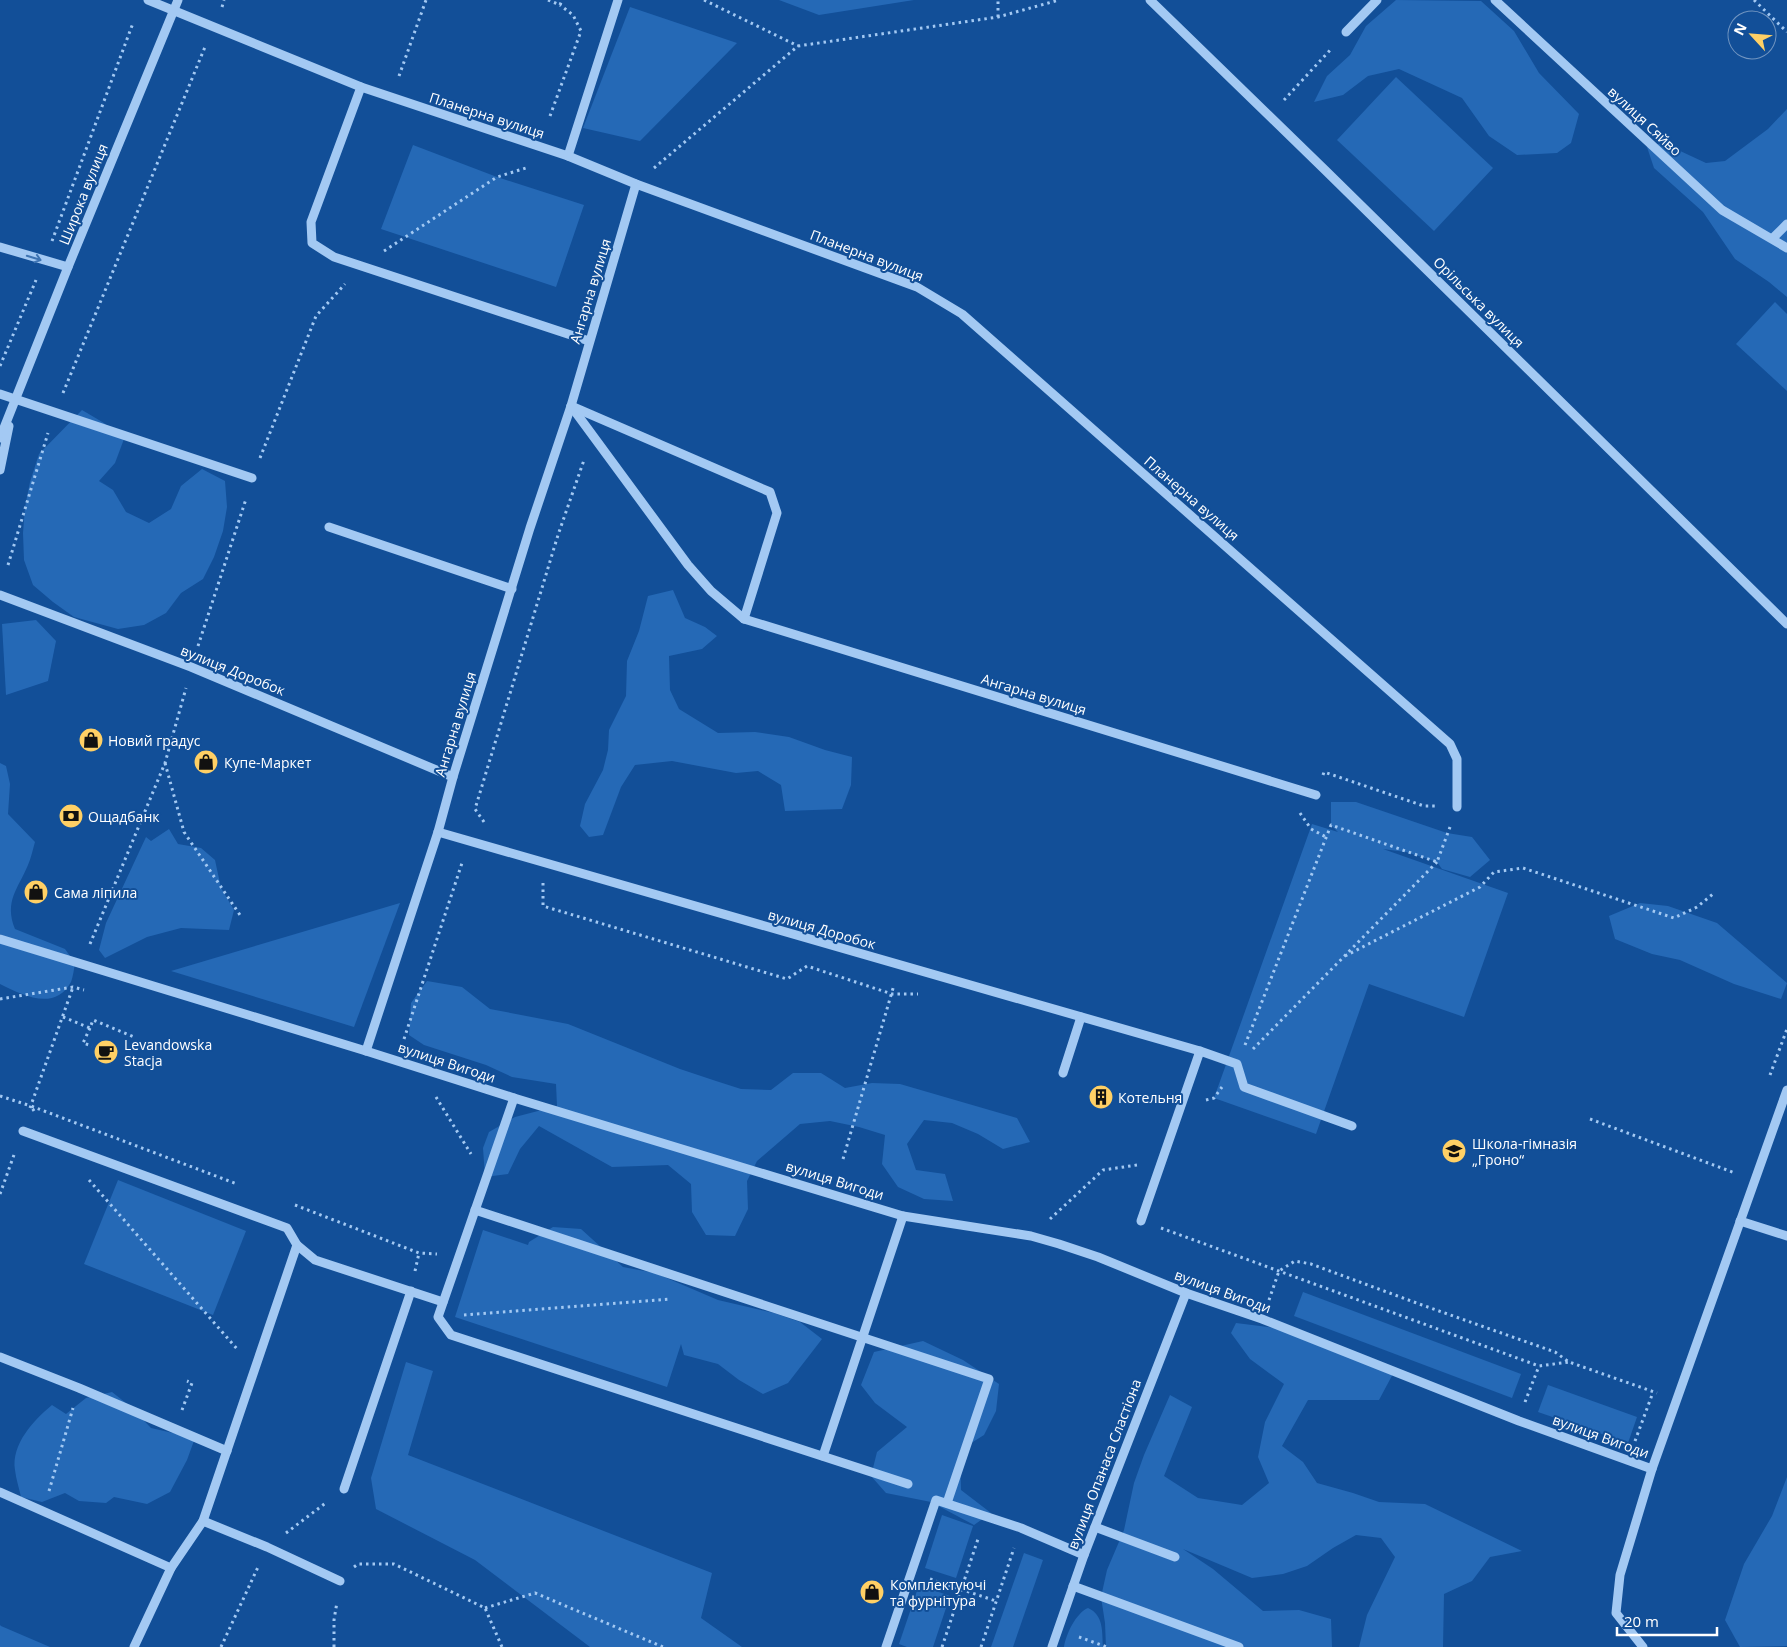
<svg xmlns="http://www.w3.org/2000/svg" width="1787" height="1647" font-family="'Open Sans',sans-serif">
  <rect width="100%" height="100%" fill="#124f98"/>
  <g fill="#2569b6">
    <polygon points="779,0 914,0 819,15"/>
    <polygon points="1396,0 1481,1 1514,31 1539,73 1579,114 1571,143 1557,153 1517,155 1489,136 1462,98 1399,69 1368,76 1343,95 1314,102 1327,76 1350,55 1366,26"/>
    <polygon points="630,7 737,43 640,141 583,128"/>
    <polygon points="1396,77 1493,168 1434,231 1337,140"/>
    <polygon points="1787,109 1787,297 1769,282 1735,259 1703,212 1654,168 1647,147 1663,143 1706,163 1725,161 1768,129"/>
    <polygon points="413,145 497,177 584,205 556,287 381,229"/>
    <polygon points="1775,302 1787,314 1787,391 1736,344"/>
    <polygon points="82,410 104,423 124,439 115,463 99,481 113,490 126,512 149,523 171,509 181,486 202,469 225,481 227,507 223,531 214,557 203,579 181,593 166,613 144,625 118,629 74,617 53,602 33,585 24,560 23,533 25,507 30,482 39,454"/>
    <polygon points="673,590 685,618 705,627 717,636 702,649 669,656 670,690 679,709 718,733 755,732 789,737 825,750 852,757 851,785 842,809 785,811 781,785 758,771 736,773 672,761 635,765 621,787 603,835 589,837 580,826 585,804 603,770 608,750 609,730 626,696 627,661 639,631 648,596"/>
    <polygon points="36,620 56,641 48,681 6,695 2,624"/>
    <path d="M0,763L6,766L10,784L8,814L35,842C33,849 31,858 28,865C18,889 4,901 15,929L65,949L75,963C74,969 73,977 71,982C55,1012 22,995 0,984V936L2,935L0,934Z"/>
    <polygon points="1331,802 1356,802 1447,833 1472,837 1490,860 1470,877 1442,869 1437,862 1406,852 1383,849 1508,893 1464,1017 1369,984 1316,1134 1214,1098 1312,824 1338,832 1331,825"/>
    <polygon points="169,829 178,844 201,848 215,860 221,888 234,910 229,930 181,928 147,937 105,958 99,950 106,923 146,837 151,841"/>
    <polygon points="400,903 354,1027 171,971"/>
    <polygon points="1640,903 1668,906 1717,923 1787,983 1781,999 1734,984 1680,960 1652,954 1615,939 1609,916"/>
    <polygon points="427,981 462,987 490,1009 568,1024 680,1069 716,1081 741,1089 771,1090 793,1073 821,1073 845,1088 872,1083 900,1084 1017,1118 1030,1142 1003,1149 978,1134 952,1123 924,1120 907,1144 916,1170 945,1174 953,1201 924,1199 898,1187 882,1164 885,1135 859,1127 830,1121 800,1124 757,1161 747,1181 748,1209 735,1236 706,1235 692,1212 691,1184 668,1165 612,1167 539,1126 520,1149 508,1174 485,1177 483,1148 489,1132 515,1117 557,1106 556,1084 512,1077 486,1065 424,1045 409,1035 411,1003"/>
    <polygon points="118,1180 246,1231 213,1315 84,1264"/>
    <polygon points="553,1227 581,1229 623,1267 655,1273 718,1300 774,1313 800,1322 822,1339 788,1383 763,1394 739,1380 718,1364 684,1355 681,1344 667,1387 455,1317 483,1230 528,1245 529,1242"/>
    <polygon points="1303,1292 1521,1374 1512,1398 1294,1316"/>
    <polygon points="1236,1323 1292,1330 1395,1370 1379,1400 1308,1400 1282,1446 1303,1462 1317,1483 1353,1493 1379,1502 1425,1504 1522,1551 1490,1557 1472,1581 1444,1594 1443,1647 1359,1647 1367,1615 1395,1557 1381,1538 1356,1535 1333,1548 1307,1566 1283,1574 1252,1578 1183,1549 1213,1569 1263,1611 1299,1610 1331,1619 1332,1647 1106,1647 1105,1623 1101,1597 1107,1570 1124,1530 1134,1483 1144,1455 1170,1395 1192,1407 1164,1476 1198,1498 1242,1505 1269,1483 1258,1457 1265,1422 1284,1384 1250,1359 1231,1333"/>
    <polygon points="923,1341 963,1360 999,1384 996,1411 984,1435 960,1450 961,1490 991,1513 974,1525 931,1502 886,1493 871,1476 877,1452 907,1427 875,1403 861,1385 874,1352"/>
    <polygon points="406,1362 433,1371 408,1455 712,1573 701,1618 742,1647 590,1647 475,1560 376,1509 371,1478"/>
    <polygon points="1548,1385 1637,1417 1628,1443 1538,1412"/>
    <path d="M112,1392L131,1407L151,1428L195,1438L187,1460L170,1492L147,1504L114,1497L106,1503L79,1501L65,1493L42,1502L21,1497C19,1488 16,1479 15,1470C11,1444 34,1420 52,1405L66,1414L86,1398Z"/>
    <polygon points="1787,1477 1787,1646 1740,1647 1725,1620 1744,1564 1772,1516"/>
    <polygon points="942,1515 973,1526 956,1578 925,1568"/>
    <polygon points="1024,1553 1043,1560 1013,1647 991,1647"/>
    <polygon points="919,1585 950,1596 933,1647 907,1647 899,1644"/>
    <path d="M1088,1608C1104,1615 1102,1632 1103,1647H1064C1066,1634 1076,1613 1088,1608Z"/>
    <polygon points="0,1625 1,1626 50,1647 0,1647"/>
  </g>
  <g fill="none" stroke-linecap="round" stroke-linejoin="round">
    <g stroke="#a3c9f3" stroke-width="3" stroke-dasharray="2.5 4" stroke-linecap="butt">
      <polyline points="548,0 560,5 562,0"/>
      <polyline points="704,0 798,46"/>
      <polyline points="1754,0 1787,32"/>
      <polyline points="222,7 224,0"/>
      <polyline points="998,17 998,0"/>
      <polyline points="399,76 426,0"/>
      <polyline points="1284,100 1332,48"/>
      <polyline points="550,116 581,31 573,15 560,5"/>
      <polyline points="654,168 798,46 998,17 1059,0"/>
      <polyline points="52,241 133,23"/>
      <polyline points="384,251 497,177 529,167"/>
      <polyline points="0,366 36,280"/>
      <polyline points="63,393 205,47"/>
      <polyline points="260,458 316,316 345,284"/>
      <polyline points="8,565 48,433"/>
      <polyline points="198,646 246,499"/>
      <polyline points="165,763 184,832 242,918"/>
      <polyline points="1323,775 1324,772 1424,806 1436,806"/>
      <polyline points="1300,813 1311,829 1326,837"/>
      <polyline points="484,822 475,809 558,535 584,460"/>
      <polyline points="543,883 543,906 787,979 807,966 892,994 918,994"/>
      <polyline points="90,944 165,763 186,688"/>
      <polyline points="1345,956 1480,887 1494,872 1523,868 1674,918 1697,907 1713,894"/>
      <polyline points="0,999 73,987 84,990"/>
      <polyline points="63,1017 90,1028 93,1020 134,1037"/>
      <polyline points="90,1028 83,1043 92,1046"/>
      <polyline points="404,1039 462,863"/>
      <polyline points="1245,1045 1331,825 1437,862 1450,827"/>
      <polyline points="1253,1049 1437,862"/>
      <polyline points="1770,1075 1787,1029"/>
      <polyline points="0,1096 31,1106"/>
      <polyline points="436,1097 471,1154"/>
      <polyline points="1206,1100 1214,1098 1222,1087"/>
      <polyline points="30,1108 73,987"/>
      <polyline points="34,1111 31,1106 237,1184"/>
      <polyline points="1590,1119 1735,1173"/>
      <polyline points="843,1159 894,985"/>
      <polyline points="89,1180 238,1350"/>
      <polyline points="0,1194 15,1152"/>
      <polyline points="295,1205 419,1253 437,1254"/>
      <polyline points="1050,1219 1103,1170 1137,1165"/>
      <polyline points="1161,1228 1539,1366 1569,1362"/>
      <polyline points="415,1271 419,1253"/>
      <polyline points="1269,1300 1279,1271 1295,1261 1311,1264 1422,1305 1555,1352 1569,1362 1657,1393"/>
      <polyline points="464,1315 670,1299"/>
      <polyline points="1525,1402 1539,1366"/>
      <polyline points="182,1410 192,1383 187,1381"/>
      <polyline points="1635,1441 1652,1395"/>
      <polyline points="49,1491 73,1408"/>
      <polyline points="286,1533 327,1502"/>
      <polyline points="354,1567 358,1564 394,1564 485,1608 502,1647"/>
      <polyline points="930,1579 996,1601"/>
      <polyline points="485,1608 535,1593 663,1647"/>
      <polyline points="1079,1637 1107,1647"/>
      <polyline points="221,1647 258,1567"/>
      <polyline points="334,1647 334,1620 337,1602"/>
      <polyline points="942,1647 979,1536"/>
      <polyline points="981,1647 1014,1548"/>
    </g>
    <g stroke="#a3c9f3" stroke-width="9">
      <polyline points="148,0 361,87 568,156 636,184 917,287 962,314 1450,744 1457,759 1457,807"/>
      <polyline points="1150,0 1325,170 1787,624"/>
      <polyline points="1495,0 1722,210 1787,248"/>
      <polyline points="1346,32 1377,0"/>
      <polyline points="361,87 311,222 312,243 334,257 589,341"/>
      <polyline points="568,156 618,0"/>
      <polyline points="1773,238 1787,224"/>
      <polyline points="0,247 68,267"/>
      <polyline points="0,394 252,478"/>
      <polyline points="571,406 688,565 711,591 744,619 1316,795"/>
      <polyline points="571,406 770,492 777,513 744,619"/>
      <polyline points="0,438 68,267 178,0"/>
      <polyline points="0,470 9,426"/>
      <polyline points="329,527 512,589"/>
      <polyline points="0,595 191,667 453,777"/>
      <polyline points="438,832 1200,1051 1237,1064 1244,1087 1352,1126"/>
      <polyline points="0,939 366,1051 514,1098 903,1216 1031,1236 1059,1244 1098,1257 1186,1293 1262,1319 1519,1421 1652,1469"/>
      <polyline points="366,1051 438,832 453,777 530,528 571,406 636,184"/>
      <polyline points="1063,1073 1081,1017"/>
      <polyline points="514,1098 438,1317 451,1335 908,1484"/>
      <polyline points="23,1131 287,1228 297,1245 315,1260 443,1302"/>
      <polyline points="475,1210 989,1379 947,1503"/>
      <polyline points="1141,1221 1200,1051"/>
      <polyline points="1740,1221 1787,1236"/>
      <polyline points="0,1357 79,1388 227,1451"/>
      <polyline points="823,1456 903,1216"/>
      <polyline points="344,1489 411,1291"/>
      <polyline points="0,1492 171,1568 203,1521 297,1245"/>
      <polyline points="203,1521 267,1547 340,1581"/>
      <polyline points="1095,1527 1175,1557"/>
      <polyline points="1073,1586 1239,1647"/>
      <polyline points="134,1647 171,1568"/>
      <polyline points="886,1647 936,1500 1021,1528 1084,1555"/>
      <polyline points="1052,1647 1084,1555 1186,1293"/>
      <polyline points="1643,1647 1616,1613 1620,1575 1652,1469 1787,1090"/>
    </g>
  </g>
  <defs><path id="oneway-shaft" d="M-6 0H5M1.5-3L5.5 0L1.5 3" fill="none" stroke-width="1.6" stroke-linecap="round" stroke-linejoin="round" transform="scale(1.25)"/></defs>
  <use stroke="#3e74b3" href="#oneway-shaft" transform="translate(34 258) rotate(17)"/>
  <defs>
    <symbol id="shop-disc" viewBox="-11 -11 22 22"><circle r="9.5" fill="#ffd065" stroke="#124f98"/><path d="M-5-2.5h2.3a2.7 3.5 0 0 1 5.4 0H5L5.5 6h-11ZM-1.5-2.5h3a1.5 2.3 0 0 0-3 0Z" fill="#111"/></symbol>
    <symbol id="bank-disc" viewBox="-11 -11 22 22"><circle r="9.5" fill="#ffd065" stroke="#124f98"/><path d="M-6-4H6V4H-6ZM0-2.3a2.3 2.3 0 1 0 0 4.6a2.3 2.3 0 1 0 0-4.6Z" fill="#111"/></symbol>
    <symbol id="cafe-disc" viewBox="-11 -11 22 22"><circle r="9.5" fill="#ffd065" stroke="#124f98"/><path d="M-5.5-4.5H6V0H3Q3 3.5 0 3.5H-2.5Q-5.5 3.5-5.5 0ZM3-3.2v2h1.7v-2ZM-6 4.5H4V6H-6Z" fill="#111"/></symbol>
    <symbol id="building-disc" viewBox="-11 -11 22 22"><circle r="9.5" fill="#ffd065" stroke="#124f98"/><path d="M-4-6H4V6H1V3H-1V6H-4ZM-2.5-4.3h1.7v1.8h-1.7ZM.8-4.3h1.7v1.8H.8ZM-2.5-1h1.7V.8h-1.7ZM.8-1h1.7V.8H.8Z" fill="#111"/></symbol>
    <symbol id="school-disc" viewBox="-11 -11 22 22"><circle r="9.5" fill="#ffd065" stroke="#124f98"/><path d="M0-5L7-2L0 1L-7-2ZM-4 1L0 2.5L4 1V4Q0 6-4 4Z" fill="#111"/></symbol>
  </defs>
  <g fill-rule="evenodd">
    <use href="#shop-disc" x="77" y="726" width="28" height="28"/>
    <use href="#shop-disc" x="192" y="748" width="28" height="28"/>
    <use href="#bank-disc" x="57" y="802" width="28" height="28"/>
    <use href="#shop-disc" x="22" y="878" width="28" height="28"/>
    <use href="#cafe-disc" x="92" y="1038" width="28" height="28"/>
    <use href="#building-disc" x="1087" y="1083" width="28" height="28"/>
    <use href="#school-disc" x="1440" y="1137" width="28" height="28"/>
    <use href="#shop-disc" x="858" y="1578" width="28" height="28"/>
  </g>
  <g text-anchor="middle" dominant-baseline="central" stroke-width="4" stroke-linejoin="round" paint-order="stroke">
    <g font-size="14" fill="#fff" stroke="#124f98">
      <text transform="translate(487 115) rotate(18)">Планерна вулиця</text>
      <text transform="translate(1645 121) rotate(43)">вулиця Сяйво</text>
      <text transform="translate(83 194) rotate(-68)">Широка вулиця</text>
      <text transform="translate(867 255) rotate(21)">Планерна вулиця</text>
      <text transform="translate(590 291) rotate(-73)">Ангарна вулиця</text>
      <text transform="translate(1479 302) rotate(45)">Орільська вулиця</text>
      <text transform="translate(1192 498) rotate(41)">Планерна вулиця</text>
      <text transform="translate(233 670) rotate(22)">вулиця Доробок</text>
      <text transform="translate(1034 694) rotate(17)">Ангарна вулиця</text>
      <text transform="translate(455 724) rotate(-73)">Ангарна вулиця</text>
      <text transform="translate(822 929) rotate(16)">вулиця Доробок</text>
      <text transform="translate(447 1062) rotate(18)">вулиця Вигоди</text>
      <text transform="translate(835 1180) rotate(17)">вулиця Вигоди</text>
      <text transform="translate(1223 1291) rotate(20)">вулиця Вигоди</text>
      <text transform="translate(1601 1436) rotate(20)">вулиця Вигоди</text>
      <text transform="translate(1104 1464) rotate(-69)">вулиця Опанаса Сластіона</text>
    </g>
    <g font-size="14" fill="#fff" stroke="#124f98" text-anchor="start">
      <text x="108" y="740">Новий градус</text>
      <text x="224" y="762">Купе-Маркет</text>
      <text x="88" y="816">Ощадбанк</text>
      <text x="54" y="892">Сама ліпила</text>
      <text x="124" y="1044">Levandowska<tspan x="124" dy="16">Stacja</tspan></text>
      <text x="1118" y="1097">Котельня</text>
      <text x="1472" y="1143">Школа-гімназія<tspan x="1472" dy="16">„Гроно“</tspan></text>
      <text x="890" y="1584">Комплектуючі<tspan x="890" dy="16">та фурнітура</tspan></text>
    </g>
  </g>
  <g transform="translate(1752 35) rotate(296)"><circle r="24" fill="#124f98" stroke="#7195c1"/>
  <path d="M0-4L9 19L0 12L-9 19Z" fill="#ffd065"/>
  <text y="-8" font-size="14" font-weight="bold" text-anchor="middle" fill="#ffffff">N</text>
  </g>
  <path d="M1617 1627v8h100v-8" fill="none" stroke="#ffffff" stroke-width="2.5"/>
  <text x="1624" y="1627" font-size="15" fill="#ffffff" stroke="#124f98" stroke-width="4" paint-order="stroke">20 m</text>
</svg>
